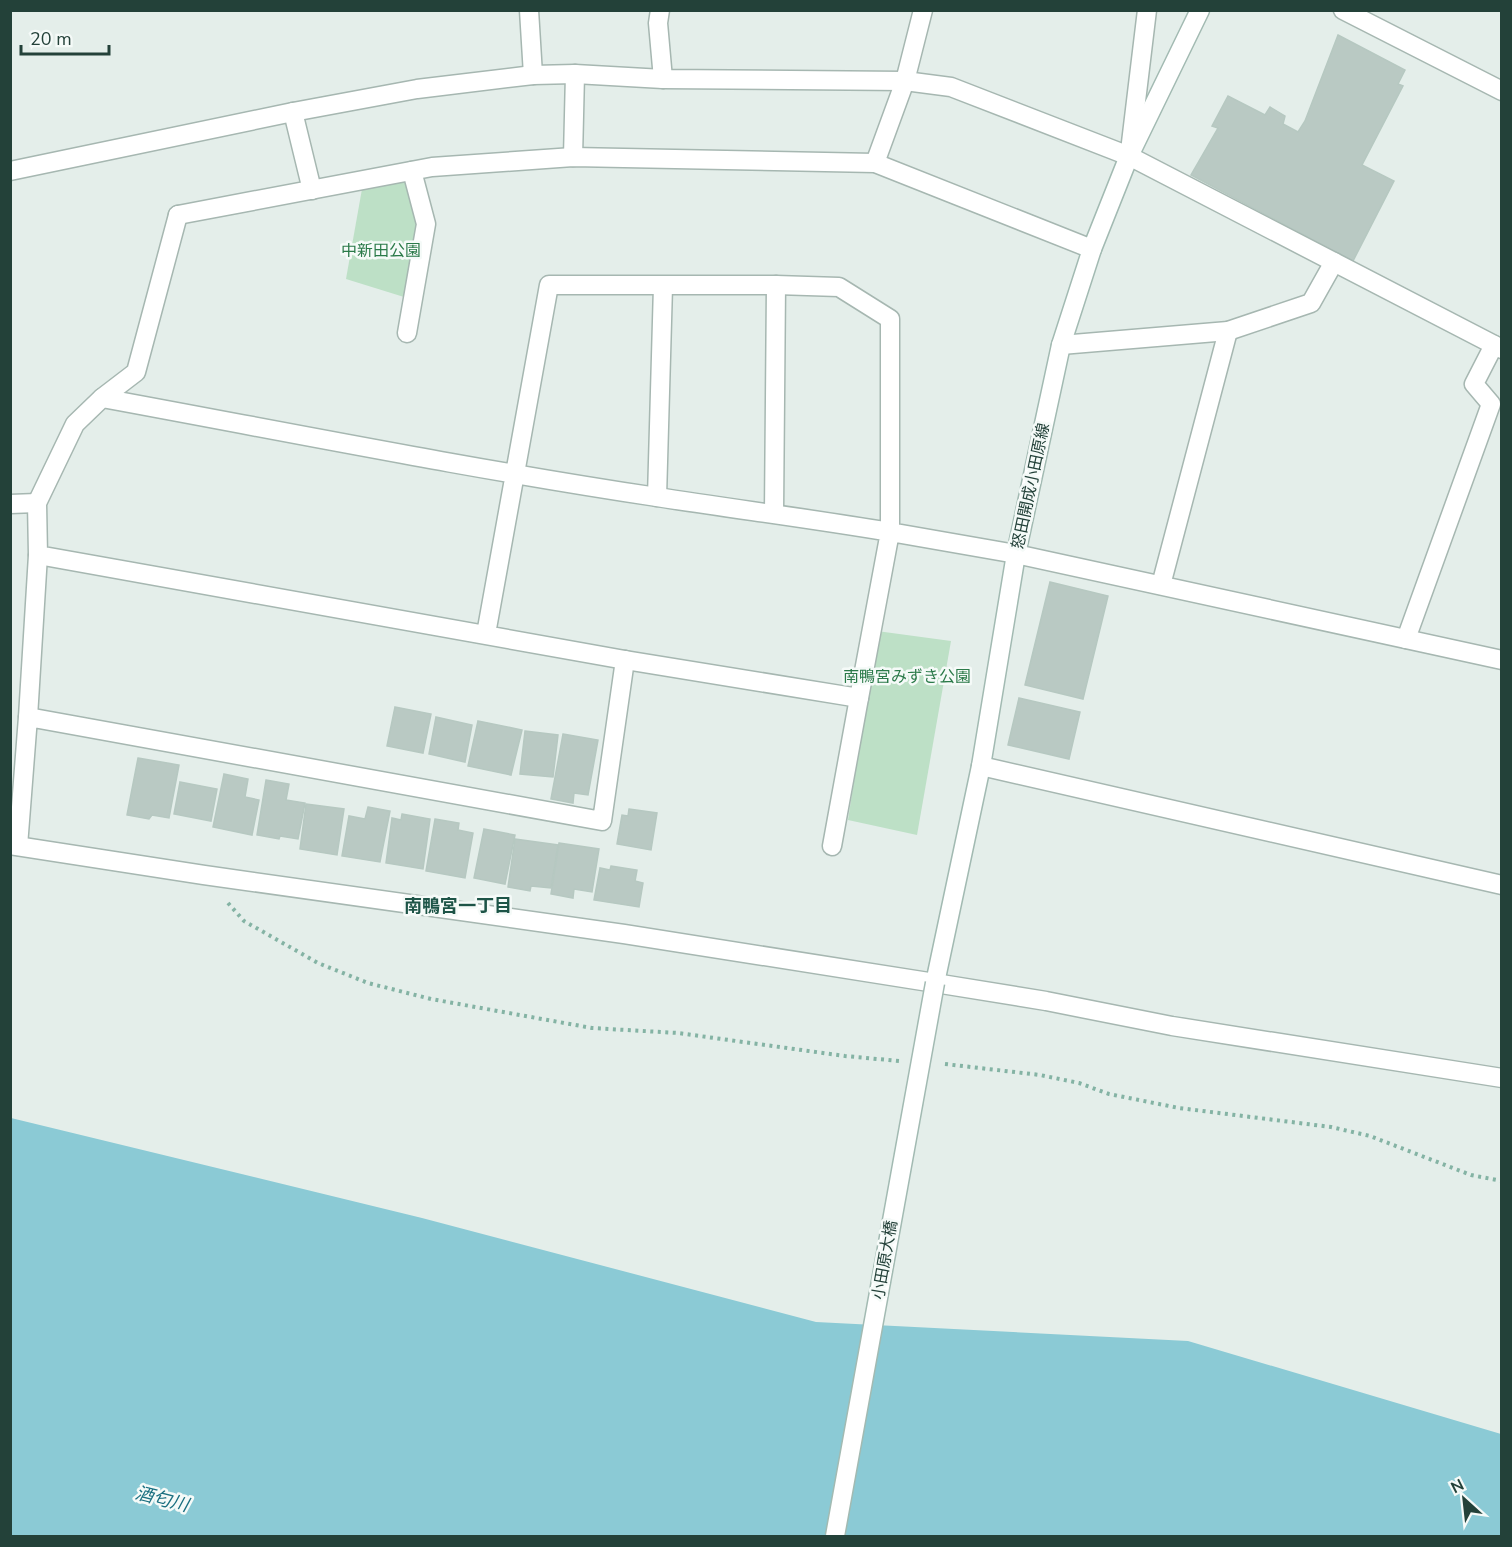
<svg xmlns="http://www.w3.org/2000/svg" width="1512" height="1547" font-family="'Nunito Sans','Noto Sans JP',sans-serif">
  <rect width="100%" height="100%" fill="#e4eeea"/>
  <g fill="#bde0c6">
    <polygon points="407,180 417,223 404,297 346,279 362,189"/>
    <polygon points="877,631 951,641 917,835 848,820"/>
  </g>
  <polygon fill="#8bcad5" points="11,1118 422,1218 816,1322 1188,1341 1501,1434 1501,1536 11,1536"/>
  <g fill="#b9c9c3" stroke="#b6c8c1" stroke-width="1.5">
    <polygon points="1338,35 1405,70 1398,84 1403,86 1362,165 1394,181 1353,261 1191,175 1218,128 1212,126 1228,96 1265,115 1270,107 1285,116 1283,124 1298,132 1305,121"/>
    <polygon points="1050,582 1108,596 1083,699 1025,685"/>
    <polygon points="1019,698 1080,712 1069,759 1008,745"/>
    <polygon points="395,707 431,714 423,753 387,746"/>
    <polygon points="436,717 472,725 465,762 429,754"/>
    <polygon points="478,721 522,730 511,775 468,766"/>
    <polygon points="525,731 558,735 553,777 520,774"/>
    <polygon points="563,734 598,740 588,795 574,793 573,803 551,799"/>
    <polygon points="138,758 179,765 169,818 152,815 149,819 127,815"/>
    <polygon points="224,774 248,779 245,797 259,800 252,835 213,827"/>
    <polygon points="266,780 289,784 286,800 305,803 298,839 280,836 279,839 257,835"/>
    <polygon points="180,782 217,789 211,821 174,814"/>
    <polygon points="306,804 344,809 337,855 300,849"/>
    <polygon points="368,807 390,811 380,862 342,856 349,816 365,819"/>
    <polygon points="629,809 657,813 651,850 617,844 622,815 628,816"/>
    <polygon points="402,814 430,819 423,869 386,863 392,818 401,820"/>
    <polygon points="435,819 459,823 458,830 473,833 465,878 426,871"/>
    <polygon points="484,829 515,835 505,884 474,878"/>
    <polygon points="515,839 558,845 551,888 531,886 530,891 508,887"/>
    <polygon points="559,843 599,849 592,892 574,889 573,898 551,894"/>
    <polygon points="611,866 637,870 635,881 643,883 639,907 594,900 600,868 610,870"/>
  </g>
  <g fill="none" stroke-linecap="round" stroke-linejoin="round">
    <defs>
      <g id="lane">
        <polyline points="660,10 658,23 663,79"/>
        <polyline points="407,333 426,224 412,171"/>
        <polyline points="1061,345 1228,331 1311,303 1334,262"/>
        <polyline points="102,398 136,372 178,215"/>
        <polyline points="10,504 37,503"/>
        <polyline points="1161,585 1228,331"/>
        <polyline points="1406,639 1491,404 1474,384 1494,345"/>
      </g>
      <g id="street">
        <polyline points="529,10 533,75"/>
        <polyline points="1343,10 1502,91"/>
        <polyline points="293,112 312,190"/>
        <polyline points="1130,151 1147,10"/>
        <polyline points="573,157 575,74"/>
        <polyline points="875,163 905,81 923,10"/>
        <polyline points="10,171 293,112 417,89 533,75 575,74 663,79 905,81 951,87 1129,156 1502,349"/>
        <polyline points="178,215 432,167 573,157 875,163 1092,249"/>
        <polyline points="657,497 663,286"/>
        <polyline points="774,513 776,285"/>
        <path d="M486,634L549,285H776L839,287L890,319V532C813,519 734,509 657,497C471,469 287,432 102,398L75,424L37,503L38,555L625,660L859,698L890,532L1016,554L1502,660"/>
        <polyline points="28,717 38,555"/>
        <polyline points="981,766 1502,885"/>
        <polyline points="10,845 204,875 624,934 935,983 1046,1001 1172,1026 1502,1078"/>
        <polyline points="18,846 28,717 602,821 625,660"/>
        <polyline points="832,846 859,698"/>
      </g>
      <polyline id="secondary" points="935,983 981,766 1016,554 1061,345 1092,249 1129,156 1200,10"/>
    </defs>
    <use href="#lane" stroke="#a6b7b1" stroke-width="21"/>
    <use href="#street" stroke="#a6b7b1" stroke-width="21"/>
    <use href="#secondary" stroke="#a2bab2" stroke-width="21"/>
    <g stroke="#84b3a4" stroke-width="4" stroke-dasharray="3 4.5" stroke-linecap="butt">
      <polyline points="228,903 244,921 318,963 368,983 431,999 592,1028 678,1033 845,1056 899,1061"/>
      <polyline points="945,1064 1040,1075 1079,1083 1109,1094 1179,1108 1331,1127 1370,1136 1471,1175 1502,1181"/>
    </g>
    <use href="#lane" stroke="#fff" stroke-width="18"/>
    <use href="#street" stroke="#fff" stroke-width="18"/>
    <use href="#secondary" stroke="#fff" stroke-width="18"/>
    <defs>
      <polyline id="secondary-bridge" points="835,1536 935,983"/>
    </defs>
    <use href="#secondary-bridge" stroke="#a2bab2" stroke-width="21" stroke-linecap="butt"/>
    <use href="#secondary-bridge" stroke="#fff" stroke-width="18"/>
  </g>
  <g text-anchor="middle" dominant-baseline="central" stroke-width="5" stroke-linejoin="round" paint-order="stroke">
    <g font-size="16" fill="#2b7a49" stroke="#f5faf8">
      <text x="381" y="251">中新田公園</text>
      <text x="907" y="677">南鴨宮みずき公園</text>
    </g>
    <g font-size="16" fill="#234139" stroke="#f5faf8">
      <text transform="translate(1031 486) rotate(-78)">怒田開成小田原線</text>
      <text transform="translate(885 1260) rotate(-80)">小田原大橋</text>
    </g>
    <g font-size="18" font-weight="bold" fill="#1d5447" stroke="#f5faf8">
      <text x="458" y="906">南鴨宮一丁目</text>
    </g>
    <g font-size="18" font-style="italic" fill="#1a6f80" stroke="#f5faf8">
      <text transform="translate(162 1499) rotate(14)">酒匂川</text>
    </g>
  </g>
  <rect width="1512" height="1547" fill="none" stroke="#234139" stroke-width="24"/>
  <g transform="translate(1464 1499) rotate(333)" stroke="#f5faf8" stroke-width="4.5" paint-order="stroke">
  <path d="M0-4.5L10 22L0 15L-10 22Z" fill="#234139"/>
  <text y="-9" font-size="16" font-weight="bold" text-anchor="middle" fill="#234139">N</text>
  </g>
  <path d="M21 45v9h88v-9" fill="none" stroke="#234139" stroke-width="3"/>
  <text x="30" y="45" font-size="18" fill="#234139" stroke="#f5faf8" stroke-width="4.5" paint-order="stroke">20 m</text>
</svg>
